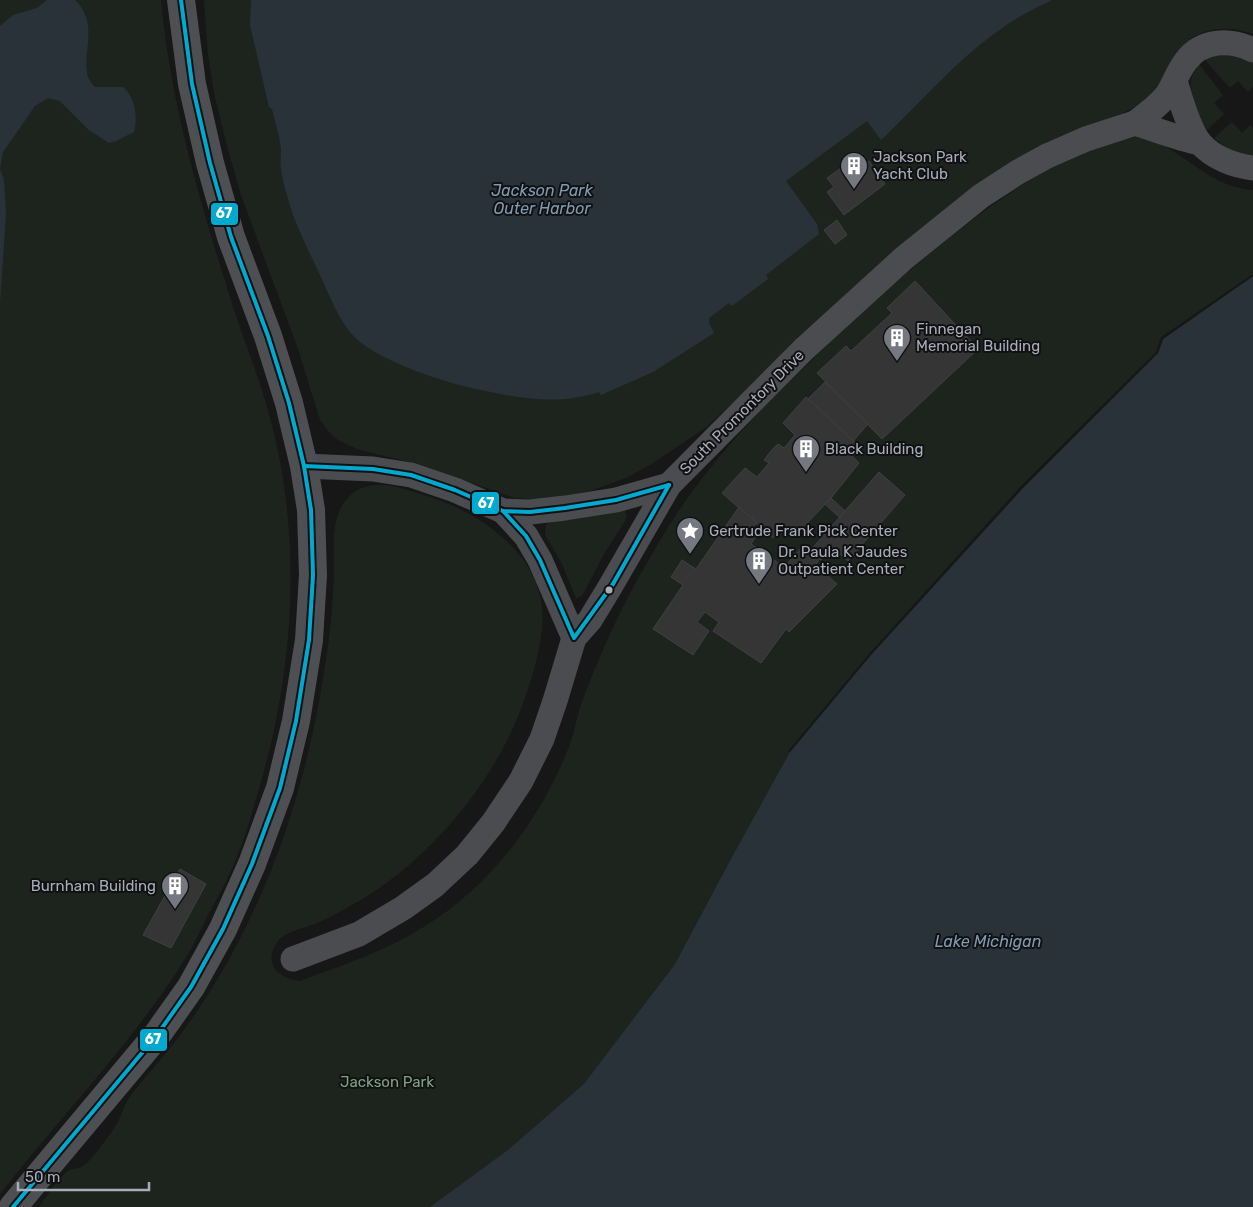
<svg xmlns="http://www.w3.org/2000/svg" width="1253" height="1207" font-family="Rubik,sans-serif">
  <rect width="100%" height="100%" fill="#171717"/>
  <g fill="#1d241e">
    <path d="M0,0H161C171,108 203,212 236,316C247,348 260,381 269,414C304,540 294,676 256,799C249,824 241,849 230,873C224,887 216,900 209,913C201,929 194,945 185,959C132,1044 61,1116 0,1194Z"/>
    <polygon points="204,0 1253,0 1253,34 1235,29 1217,29 1204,32 1193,37 1180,49 1155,92 1140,105 1121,114 1047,142 799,338 735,401 705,428 650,465 626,478 593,490 575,494 533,499 515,498 417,464 357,449 338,440 329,432 320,420 298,349 241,195 227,146 214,93 208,54"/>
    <polygon points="1220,54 1231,55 1253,63 1253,87 1248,92 1238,81 1230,88 1205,60 1210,56"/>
    <path d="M1199,64L1223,95L1214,103L1224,114L1207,130C1192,113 1182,84 1199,64Z"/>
    <polygon points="1232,122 1242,133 1250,125 1253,128 1253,157 1231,151 1214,138"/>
    <path d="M1142,136C1182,148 1209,188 1253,190V276L1163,339L1158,353L726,868L675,964L584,1085L509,1149L430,1207H39C46,1197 59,1177 68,1171C73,1168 79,1169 83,1166C91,1161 107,1138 113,1130C121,1119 123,1106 131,1095C144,1078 158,1063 171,1047C189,1024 205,1000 220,975C271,888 302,796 320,696C329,647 335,598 334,548C333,524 338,498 362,488C384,479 409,491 430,497C488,516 550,562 542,630C539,655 531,682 522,706C494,783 429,860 359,901C345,909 331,917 317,923C304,929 283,931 276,944C263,965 280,979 300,981C343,965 386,951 425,926C492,885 542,817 570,744C574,733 576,720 580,708C585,693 591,677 598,662C617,614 643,568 670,524C709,463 759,410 812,360C849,324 887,289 927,256C985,208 1065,146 1142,136Z"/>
    <polygon points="625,509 627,516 625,521 604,554 582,596 576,598 561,562 545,535 546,525 550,522"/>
  </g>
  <g fill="#2a3239">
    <path d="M47,0H75C105,29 72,66 95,87H123C135,97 138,117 134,132L116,141L109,143L89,130L60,101L48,98L35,106L3,152L0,169L4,180L6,214L0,302V26L13,15L37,8Z"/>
    <path d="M251,0H1052C1036,8 1019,16 1005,26C958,58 922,101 881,140L867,121L786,181L817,224L819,234L766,275L768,279L732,306L729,303L709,318V323L714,333L653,372L601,395L599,392C556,406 519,398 476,389C443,382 371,359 350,332C337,316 329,294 320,275C308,249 294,223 287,195C284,186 282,177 281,169C280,162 281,156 281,150C280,136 275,122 272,109L269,107L250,25Z"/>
    <polygon points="1253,276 1253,1207 430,1207 509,1149 584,1084 675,964 726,868 790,752 870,656 1022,489 1158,353 1163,339"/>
  </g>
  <polygon fill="#171717" points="1253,274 1253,276 1163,339 1158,353 1022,489 870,656 790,752 788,751 868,655 1020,487 1156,352 1161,337"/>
  <g fill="#353536" stroke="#3f4043">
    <polygon points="851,161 857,169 869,161 885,184 844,215 827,192 834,187 827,178"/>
    <polygon points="837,220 847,235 835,244 824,230"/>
    <polygon points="915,281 978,349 882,439 817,373 846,346 851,351 892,313 887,308"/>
    <polygon points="825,382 868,424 853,441 808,399"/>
    <polygon points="806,397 857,444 849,453 859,463 831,498 793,538 781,529 773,538 722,493 745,468 757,477 769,463 764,460 771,451 778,444 784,448 795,435 783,423"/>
    <polygon points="879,472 905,495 848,561 830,546 827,549 829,550 821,560 810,551"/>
    <polygon points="831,498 845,511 840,518 825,504"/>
    <polygon points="739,507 757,523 750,530 757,535 751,544 784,567 803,546 819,559 816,565 837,584 789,632 786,629 761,663 713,631 719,622 705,612 697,622 709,631 693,655 653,629 683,585 671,577 682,560 696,569"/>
    <polygon points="180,869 206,884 171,948 143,935"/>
  </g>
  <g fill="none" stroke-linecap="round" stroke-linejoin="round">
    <g stroke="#4b4c50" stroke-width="25">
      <path d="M1175,81C1180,98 1189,130 1200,143C1213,158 1235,166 1253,168"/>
      <path d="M1200,143C1177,138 1157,130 1135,123C1146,115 1158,106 1167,95C1174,84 1178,71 1186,61C1202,39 1231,39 1253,50"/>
      <polyline points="304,466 373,469 411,475 455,490 503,511 530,512 565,508 616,500 669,485"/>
      <polyline points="503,511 526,536 540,560 574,638"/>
      <polyline points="293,959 359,934 403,908 435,885 467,855 493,823 521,781 542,739 555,701 574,638 590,620 610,587 669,485 803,350 904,258 981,196 1018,172 1047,156 1086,139 1135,123"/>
    </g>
    <polyline stroke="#4d4f52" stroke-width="28" points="13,1207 157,1035 191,987 223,929 252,864 280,788 296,721 309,640 313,575 311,510 304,466 289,403 268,336 231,237 210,163 192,84 181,0"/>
    <defs>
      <g id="bus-1">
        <polyline points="304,466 373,469 411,475 455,490 503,511 530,512 565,508 616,500 669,485"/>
        <polyline points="503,511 526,536 540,560 574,638 613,584 669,485"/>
        <polyline points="13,1207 157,1035 191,987 223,929 252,864 280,788 296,721 309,640 313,575 311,510 304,466 289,403 268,336 231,237 210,163 192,84 181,0"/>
      </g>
    </defs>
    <use href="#bus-1" stroke="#111113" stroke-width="8"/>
    <use href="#bus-1" stroke="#00a9ce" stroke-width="4"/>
  </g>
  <defs>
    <symbol id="building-pin" viewBox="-11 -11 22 30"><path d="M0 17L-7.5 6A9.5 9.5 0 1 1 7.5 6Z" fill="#757880" stroke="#111113"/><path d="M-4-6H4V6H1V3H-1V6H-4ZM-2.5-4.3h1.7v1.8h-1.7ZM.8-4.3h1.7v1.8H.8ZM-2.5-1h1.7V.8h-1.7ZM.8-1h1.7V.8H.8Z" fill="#fff"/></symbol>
    <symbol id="sight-pin" viewBox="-11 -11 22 30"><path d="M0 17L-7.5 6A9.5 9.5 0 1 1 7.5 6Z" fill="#757880" stroke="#111113"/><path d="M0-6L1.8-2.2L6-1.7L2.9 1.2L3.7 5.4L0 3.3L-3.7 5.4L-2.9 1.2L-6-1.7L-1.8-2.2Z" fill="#fff"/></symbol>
  </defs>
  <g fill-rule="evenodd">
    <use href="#building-pin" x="838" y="150" width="32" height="43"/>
    <use href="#building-pin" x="881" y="322" width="32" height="43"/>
    <use href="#building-pin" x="790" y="433" width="32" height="43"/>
    <use href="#sight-pin" x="674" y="515" width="32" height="43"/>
    <use href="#building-pin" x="743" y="545" width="32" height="43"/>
    <use href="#building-pin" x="159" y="870" width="32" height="43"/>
  </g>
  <circle fill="#a8adb8" stroke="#111113" stroke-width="2" cx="609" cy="590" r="4.5"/>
  <g text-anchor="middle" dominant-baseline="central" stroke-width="4" stroke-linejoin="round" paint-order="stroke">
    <g font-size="15" fill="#a8adb8" stroke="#111113" text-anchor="start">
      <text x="873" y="157">Jackson Park<tspan x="873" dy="17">Yacht Club</tspan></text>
      <text x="916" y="329">Finnegan<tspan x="916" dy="17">Memorial Building</tspan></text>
      <text x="825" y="449">Black Building</text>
      <text x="709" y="531">Gertrude Frank Pick Center</text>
      <text x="778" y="552">Dr. Paula K Jaudes<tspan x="778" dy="17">Outpatient Center</tspan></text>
      <text x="156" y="886" text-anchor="end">Burnham Building</text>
    </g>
    <g font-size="15" fill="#a8adb8" stroke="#111113">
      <text transform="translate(742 412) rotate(-45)">South Promontory Drive</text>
    </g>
    <g font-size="15" fill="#7fa381" stroke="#111113">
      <text x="387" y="1082">Jackson Park</text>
    </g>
    <g font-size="16" font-style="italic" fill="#7f9bb3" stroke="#111113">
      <text x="542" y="190">Jackson Park<tspan x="542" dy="18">Outer Harbor</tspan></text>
      <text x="988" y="941">Lake Michigan</text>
    </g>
  </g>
  <g stroke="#111113" stroke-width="2">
    <rect x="210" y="202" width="29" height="24" rx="5" fill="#00a9ce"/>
    <rect x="471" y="491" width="29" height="24" rx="5" fill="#00a9ce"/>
    <rect x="139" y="1028" width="29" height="24" rx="5" fill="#00a9ce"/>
  </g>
  <g font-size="14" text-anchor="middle" font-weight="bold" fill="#fff">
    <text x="224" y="218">67</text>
    <text x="486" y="508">67</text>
    <text x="153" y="1044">67</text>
  </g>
  <path d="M18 1182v8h131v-8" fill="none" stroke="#a8adb8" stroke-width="2.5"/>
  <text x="25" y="1182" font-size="15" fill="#a8adb8" stroke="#111113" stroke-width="4" paint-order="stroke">50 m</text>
</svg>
